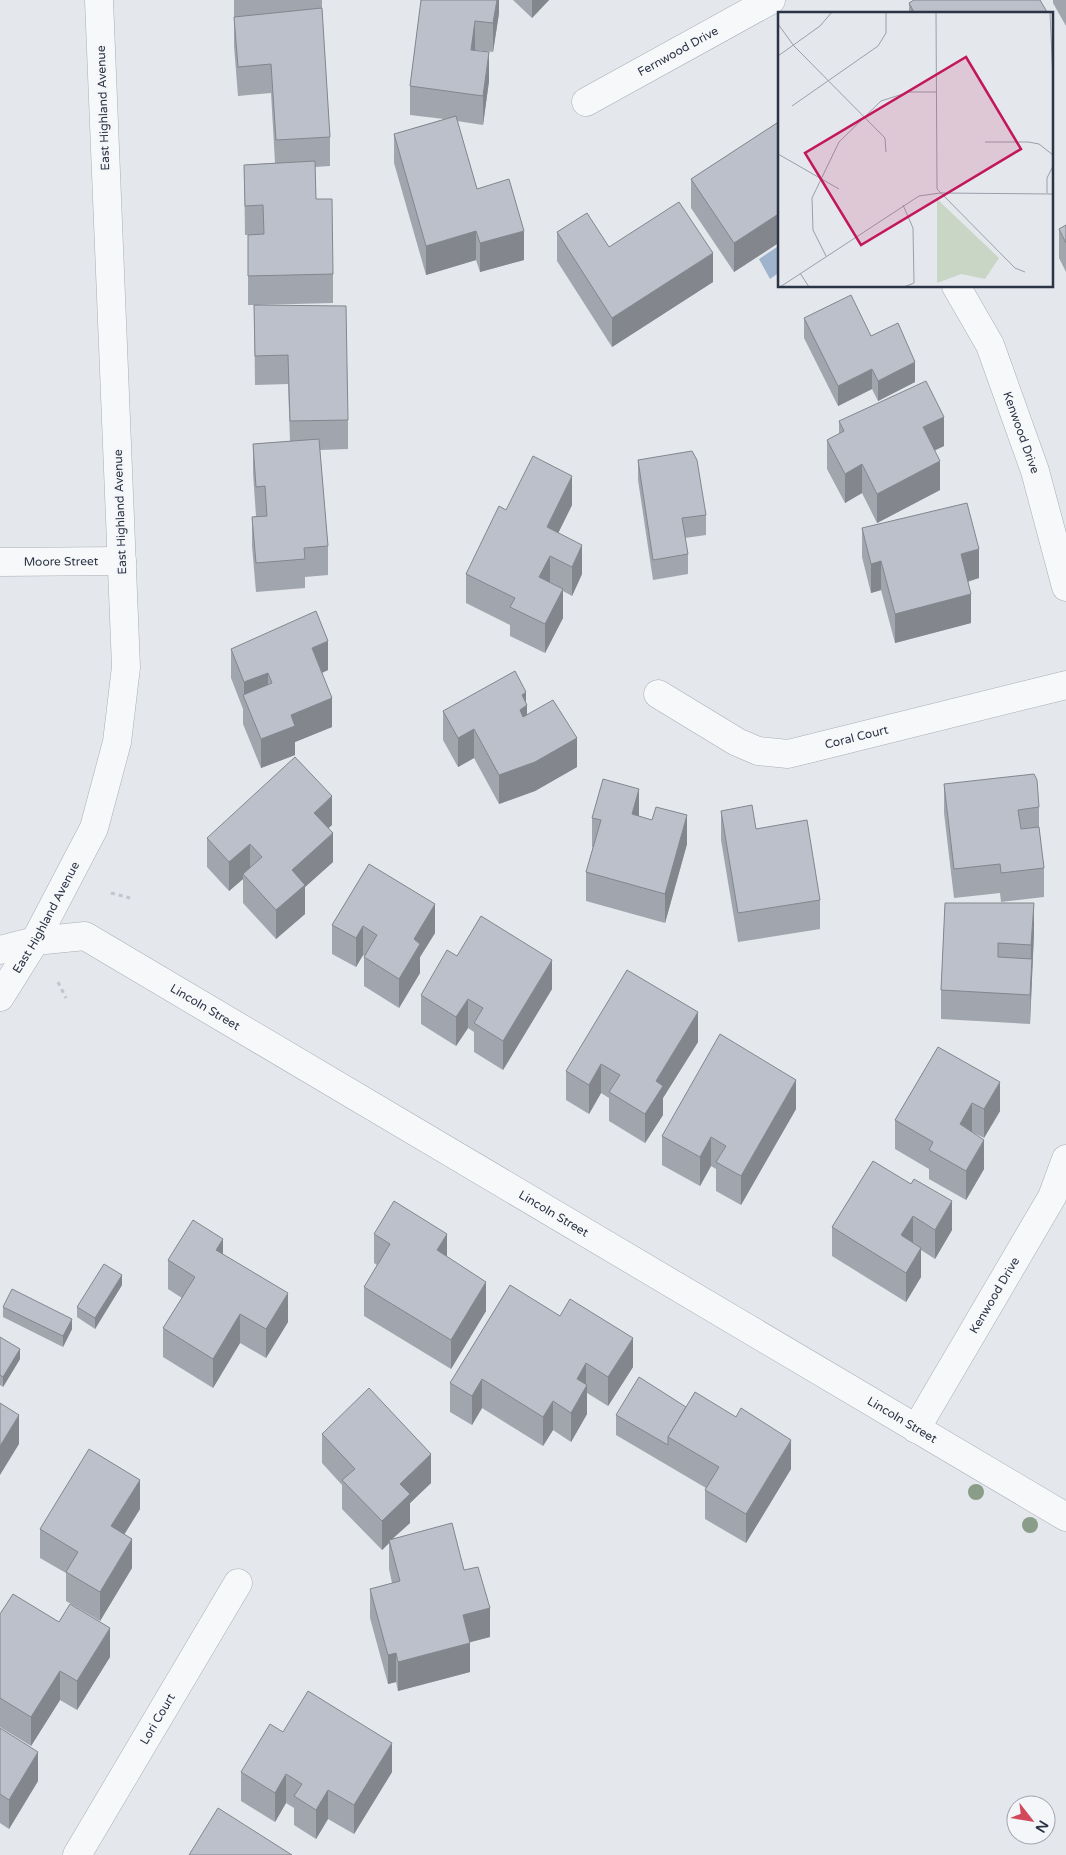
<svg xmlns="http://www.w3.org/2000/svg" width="1066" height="1855" font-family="'Varela Round',sans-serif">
  <rect width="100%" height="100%" fill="#e4e7ec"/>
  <polygon fill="#9fb4cc" points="780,245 780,272 770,279 759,259"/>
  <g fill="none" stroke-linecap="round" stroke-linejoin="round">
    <defs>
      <g id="minor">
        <path id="s1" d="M586,102L771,0"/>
        <path id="s2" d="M956,286L990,345L1035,471L1066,587"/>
        <path id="s3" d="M0,562L122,561"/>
        <path id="s4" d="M658,694L737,742L758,751L788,754L1066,685"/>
        <path id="s5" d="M0,950L35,941L85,936L1066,1517"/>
        <path id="s6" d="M916,1429L1052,1197L1066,1159"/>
        <path id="s7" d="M77,1855L238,1583"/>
      </g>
      <g id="tertiary">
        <path id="s8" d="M0,997L35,941L94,828L117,742L126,667L99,0"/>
      </g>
    </defs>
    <use href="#minor" stroke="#a9aeb7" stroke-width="29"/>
    <use href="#tertiary" stroke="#a9aeb7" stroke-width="29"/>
    <g stroke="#c2c5cb" stroke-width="3" stroke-dasharray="4 4" stroke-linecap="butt">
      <polyline points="111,893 130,898"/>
      <polyline points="58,982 66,998"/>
    </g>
    <use href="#minor" stroke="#f7f8fa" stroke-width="28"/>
    <use href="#tertiary" stroke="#f7f8fa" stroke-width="28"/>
  </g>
  <g fill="#899d89">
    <circle cx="976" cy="1492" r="8"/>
    <circle cx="1030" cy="1525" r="8"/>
  </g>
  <g fill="#a1a5ae">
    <polygon points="234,0 322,0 322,14 330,137 330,166 315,167 316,199 333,274 333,303 255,305 348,420 348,449 320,450 328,546 328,575 305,577 305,588 256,592 252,546 252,517 256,516 253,473 253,444 290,441 288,384 255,385 254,305 248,305 248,235 245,235 244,165 275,163 271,93 238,96 234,46"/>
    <polygon points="421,0 499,0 499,13 493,52 475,50 489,81 483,125 457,121 477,189 524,260 480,272 476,260 426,275 394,163 394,134 444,119 410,115 410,86"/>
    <polygon points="513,0 549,0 532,18"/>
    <polygon points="1053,0 1066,0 1066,26 1053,3"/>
    <polygon points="909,3 1047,14 909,14"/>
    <polygon points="780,121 780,242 734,272 691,208 691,179"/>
    <polygon points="1066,225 1066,272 1059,258 1059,229"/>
    <polygon points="557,232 609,247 713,282 612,347 557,261"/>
    <polygon points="804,318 871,336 915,382 878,401 872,389 838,406 804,338"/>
    <polygon points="839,421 944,446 935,450 940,490 877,523 862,493 845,503 827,469 827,440 839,434"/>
    <polygon points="638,460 706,515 706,535 685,538 688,554 688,574 653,580 638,480"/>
    <polygon points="572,505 558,533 582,574 572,596 563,591 563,618 545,653 510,636 510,625 466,603 466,574 506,510"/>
    <polygon points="862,528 979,578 968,582 971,623 895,643 881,590 871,593 862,557"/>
    <polygon points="231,649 328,670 322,673 332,727 295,742 295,755 261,768 243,724 243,709 231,678"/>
    <polygon points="526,704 527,714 577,767 535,791 499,804 474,758 458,767 443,740 443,711"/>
    <polygon points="944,784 1039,807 1039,827 1044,868 1044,897 1001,902 1000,893 954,898 944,813"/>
    <polygon points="721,811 756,829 820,900 820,929 738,942 721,840"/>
    <polygon points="639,816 687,844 665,923 586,901 586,872 593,847 592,847 592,818"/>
    <polygon points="332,825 328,828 333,862 305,887 305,914 276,939 243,903 243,879 229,891 207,867 207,838"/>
    <polygon points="369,864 435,933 420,957 420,973 399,1008 364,986 364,957 365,956 363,955 356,967 332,954 332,925"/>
    <polygon points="945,903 1034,932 1030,1024 941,1019 941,990"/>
    <polygon points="457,956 552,989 503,1070 474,1052 474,1032 468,1028 456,1046 421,1024 421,995"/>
    <polygon points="698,1042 663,1098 663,1115 645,1143 609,1121 609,1098 601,1093 589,1114 566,1100 566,1071"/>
    <polygon points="938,1047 1000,1111 984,1138 972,1132 984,1169 966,1200 929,1179 929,1169 895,1149 895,1120"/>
    <polygon points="796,1109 741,1205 716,1191 716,1169 711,1166 700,1186 662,1165 662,1136"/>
    <polygon points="873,1161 952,1230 935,1259 921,1250 921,1277 906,1302 832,1256 832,1227"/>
    <polygon points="374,1234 447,1257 486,1311 451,1369 364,1316 364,1287 377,1265 374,1263"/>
    <polygon points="223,1254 288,1322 266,1358 240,1343 213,1388 163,1357 163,1328 182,1298 168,1289 168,1260"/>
    <polygon points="122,1285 95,1329 77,1317 77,1307"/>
    <polygon points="510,1285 633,1367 608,1406 587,1393 587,1414 571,1442 553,1430 543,1446 482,1408 472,1425 450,1412 450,1383"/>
    <polygon points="3,1307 72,1329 63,1347 3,1317"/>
    <polygon points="0,1337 20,1359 3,1387 0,1385"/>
    <polygon points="686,1407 736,1417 791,1469 746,1543 705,1519 705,1490 706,1488 616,1435 616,1415"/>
    <polygon points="322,1434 431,1483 410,1503 410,1523 393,1538 464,1570 490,1637 470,1642 470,1672 398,1691 396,1682 388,1684 370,1618 370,1589 392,1583 389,1569 389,1543 382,1550 342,1509 342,1485 322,1463"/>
    <polygon points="140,1509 124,1534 132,1568 100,1621 66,1601 66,1573 40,1558 40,1529"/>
    <polygon points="0,1614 110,1657 77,1710 60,1700 31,1746 0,1727"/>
    <polygon points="0,1728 38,1781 9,1829 0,1823"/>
    <polygon points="283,1732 392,1772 354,1834 328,1819 316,1839 294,1825 294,1808 286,1803 275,1822 241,1801 241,1772"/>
  </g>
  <g fill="#83868d">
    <polygon points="497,0 499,0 499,13 493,52 493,23"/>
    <polygon points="532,0 549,0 532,18"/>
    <polygon points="475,21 475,50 471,50"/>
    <polygon points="489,52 489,81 483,125 483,96"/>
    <polygon points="780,213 780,242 734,272 734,243"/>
    <polygon points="476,231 476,260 426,275 426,246"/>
    <polygon points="524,231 524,260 480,272 480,243"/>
    <polygon points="713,253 713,282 612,347 612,318"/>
    <polygon points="915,362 915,382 878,401 878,381"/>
    <polygon points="872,369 872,389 838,406 838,386"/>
    <polygon points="944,417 944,446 923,456 923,427"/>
    <polygon points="940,461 940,490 877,523 877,494"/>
    <polygon points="862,464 862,493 845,503 845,474"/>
    <polygon points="572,476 572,505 547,556 547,527"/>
    <polygon points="582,545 582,574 572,596 572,567"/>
    <polygon points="979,549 979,578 961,583 961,554"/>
    <polygon points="550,556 550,585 539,577"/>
    <polygon points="881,561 881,590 871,593 871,564"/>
    <polygon points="563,589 563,618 545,653 545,624"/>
    <polygon points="971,594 971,623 895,643 895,614"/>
    <polygon points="328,641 328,670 312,677 312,648"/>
    <polygon points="268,673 268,702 244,697 244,682"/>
    <polygon points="526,692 526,706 527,705 527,734 520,710 522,695"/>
    <polygon points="332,698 332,727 295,742 295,755 261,768 261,739 291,715"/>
    <polygon points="474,729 474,758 458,767 458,738"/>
    <polygon points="577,738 577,767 535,791 499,804 499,775"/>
    <polygon points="639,789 639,818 632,814"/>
    <polygon points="332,796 332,825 314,842 314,813"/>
    <polygon points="687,815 687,844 665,923 665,894"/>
    <polygon points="333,833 333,862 305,887 305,914 276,939 276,910 292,870"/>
    <polygon points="250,844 250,873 243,874 243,879 229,891 229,862"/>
    <polygon points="1034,903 1034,932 1030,1024 1031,945"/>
    <polygon points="435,904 435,933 420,957 420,973 399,1008 399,979 414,939"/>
    <polygon points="363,926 363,955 356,967 356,938"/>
    <polygon points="552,960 552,989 503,1070 503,1041"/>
    <polygon points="468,999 468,1028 456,1046 456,1017"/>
    <polygon points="698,1012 698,1042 663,1098 663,1115 645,1143 645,1114 656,1081"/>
    <polygon points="601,1064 601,1093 589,1114 589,1085"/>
    <polygon points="796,1080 796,1109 741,1205 741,1176"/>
    <polygon points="1000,1082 1000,1111 984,1138 984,1109"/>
    <polygon points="972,1103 972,1132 960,1124"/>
    <polygon points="711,1137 711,1166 700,1186 700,1157"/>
    <polygon points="984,1140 984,1169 966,1200 966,1171"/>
    <polygon points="952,1201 952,1230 935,1259 935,1230"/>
    <polygon points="913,1216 913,1245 901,1235"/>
    <polygon points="447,1234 447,1263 437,1250"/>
    <polygon points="223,1239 223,1268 216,1250"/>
    <polygon points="921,1248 921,1277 906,1302 906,1273"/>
    <polygon points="122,1275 122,1285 95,1329 95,1318"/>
    <polygon points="486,1282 486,1311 451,1369 451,1340"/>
    <polygon points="288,1293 288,1322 266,1358 266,1329"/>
    <polygon points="240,1314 240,1343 213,1388 213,1359"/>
    <polygon points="72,1319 72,1329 63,1347 63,1336"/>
    <polygon points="633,1338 633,1367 608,1406 608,1377"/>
    <polygon points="20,1349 20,1359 3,1387 3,1377"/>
    <polygon points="586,1363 586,1388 587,1385 587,1414 571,1442 571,1413 577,1379"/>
    <polygon points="482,1379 482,1408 472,1425 472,1396"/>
    <polygon points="553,1401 553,1430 543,1446 543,1417"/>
    <polygon points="19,1415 19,1444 0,1475 0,1446"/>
    <polygon points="791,1440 791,1469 746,1543 746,1514"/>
    <polygon points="431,1454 431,1483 410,1503 410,1523 389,1542 389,1540 389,1543 382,1550 382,1521 400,1484"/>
    <polygon points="140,1480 140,1509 111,1556 111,1526"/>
    <polygon points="132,1539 132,1568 100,1621 100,1592"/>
    <polygon points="490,1608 490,1637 463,1644 463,1615"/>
    <polygon points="110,1628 110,1657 77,1710 77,1681"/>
    <polygon points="470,1643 470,1672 398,1691 398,1662"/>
    <polygon points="396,1653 396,1682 388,1684 388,1655"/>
    <polygon points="60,1671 60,1700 31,1746 31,1717"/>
    <polygon points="392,1743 392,1772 354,1834 354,1805"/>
    <polygon points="38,1752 38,1781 9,1829 9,1800"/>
    <polygon points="286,1774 286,1803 275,1822 275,1793"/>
    <polygon points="328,1790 328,1819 316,1839 316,1810"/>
  </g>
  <g fill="#bbc0ca" stroke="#83868d">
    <polygon points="421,0 497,0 493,23 475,21 471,50 489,52 483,96 410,86"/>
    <polygon points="914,0 1040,0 1047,12 1044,14 915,14 909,3"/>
    <polygon points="322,8 330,137 276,140 271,64 238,67 234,17"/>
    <polygon points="456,116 477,189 509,179 524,231 480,243 476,231 426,246 394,134"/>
    <polygon points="780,121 780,213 734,243 691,179"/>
    <polygon points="315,161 316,199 332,199 333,274 248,276 248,235 264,234 263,205 245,206 244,165"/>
    <polygon points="679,202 713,253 612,318 557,232 587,213 609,247"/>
    <polygon points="1066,225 1066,243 1059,229"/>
    <polygon points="851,295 871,336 898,323 915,362 878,381 872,369 838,386 804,318"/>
    <polygon points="254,305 346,306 348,420 290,421 288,355 255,356"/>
    <polygon points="926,381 944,417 923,427 940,461 877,494 862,464 845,474 827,440 844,431 839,421"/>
    <polygon points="319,439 328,546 304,548 305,559 256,563 252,517 267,516 265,486 256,487 253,444"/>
    <polygon points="692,451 697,460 706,515 682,518 688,554 653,560 638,460"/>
    <polygon points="533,456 572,476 547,527 582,545 572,567 550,556 539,577 563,589 545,624 510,607 515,598 466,574 499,506 506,510"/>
    <polygon points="967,503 979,549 961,554 971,594 895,614 881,561 871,564 862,528"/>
    <polygon points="316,611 328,641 312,648 332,698 291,715 295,726 261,739 243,695 272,683 268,673 244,682 231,649"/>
    <polygon points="515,671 526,692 522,695 527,705 520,710 523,717 553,700 577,738 535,762 499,775 474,729 458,738 443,711"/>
    <polygon points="295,757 332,796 314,813 333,833 292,870 305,885 276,910 243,874 262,857 250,844 229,862 207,838"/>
    <polygon points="1034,774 1037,780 1039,807 1018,810 1021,829 1039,827 1044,868 1001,873 1000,864 954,869 944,784"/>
    <polygon points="603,779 639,789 632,814 652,820 656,807 687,815 665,894 586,872 601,820 592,818"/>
    <polygon points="752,805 756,829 807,820 820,900 738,913 721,811"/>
    <polygon points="369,864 435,904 414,939 420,944 399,979 364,957 377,935 363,926 356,938 332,925"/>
    <polygon points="945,903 1034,903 1031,945 998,943 998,957 1032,959 1030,995 941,990"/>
    <polygon points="481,916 552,960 503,1041 474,1023 483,1008 468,999 456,1017 421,995 447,950 457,956"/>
    <polygon points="627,970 698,1012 656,1081 663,1086 645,1114 609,1092 620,1075 601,1064 589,1085 566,1071"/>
    <polygon points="720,1034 796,1080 741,1176 716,1162 726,1146 711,1137 700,1157 662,1136"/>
    <polygon points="938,1047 1000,1082 984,1109 972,1103 960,1124 984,1140 966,1171 929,1150 933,1142 895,1120"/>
    <polygon points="873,1161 911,1184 914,1179 952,1201 935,1230 913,1216 901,1235 921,1248 906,1273 832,1227"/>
    <polygon points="394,1201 447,1234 437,1250 486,1282 451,1340 364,1287 390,1244 374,1234"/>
    <polygon points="193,1220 223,1239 216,1250 288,1293 266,1329 240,1314 213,1359 163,1328 195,1277 168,1260"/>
    <polygon points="104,1264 122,1275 95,1318 77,1307"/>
    <polygon points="510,1285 560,1316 570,1299 633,1338 608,1377 586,1363 577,1379 587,1385 571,1413 553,1401 543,1417 482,1379 472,1396 450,1383"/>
    <polygon points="12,1289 72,1319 63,1336 3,1307"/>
    <polygon points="0,1337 20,1349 3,1377 0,1375"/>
    <polygon points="639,1377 686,1407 668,1437 668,1445 616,1415"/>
    <polygon points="369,1388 431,1454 400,1484 410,1494 382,1521 342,1480 355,1469 322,1434"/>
    <polygon points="695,1392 736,1417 741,1408 791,1440 746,1514 705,1490 719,1467 668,1437"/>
    <polygon points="0,1403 19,1415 0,1446"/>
    <polygon points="89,1449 140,1480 111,1526 132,1539 100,1592 66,1572 78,1552 40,1529"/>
    <polygon points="452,1523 464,1570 478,1567 490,1608 463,1615 470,1643 398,1662 396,1653 388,1655 370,1589 400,1581 389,1540"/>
    <polygon points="13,1594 59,1622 70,1604 110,1628 77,1681 60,1671 31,1717 0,1698 0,1614"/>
    <polygon points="308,1691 392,1743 354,1805 328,1790 316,1810 294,1796 302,1784 286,1774 275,1793 241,1772 270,1724 283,1732"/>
    <polygon points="0,1728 38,1752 9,1800 0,1794"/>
    <polygon points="218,1808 292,1855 189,1855"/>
  </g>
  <g text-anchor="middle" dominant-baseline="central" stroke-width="5" stroke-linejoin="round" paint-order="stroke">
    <g font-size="12" fill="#2b3445" stroke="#f4f6f9">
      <text stroke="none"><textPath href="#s1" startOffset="105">Fernwood Drive</textPath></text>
      <text transform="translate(103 108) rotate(-92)">East Highland Avenue</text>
      <text stroke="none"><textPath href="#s2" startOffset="161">Kenwood Drive</textPath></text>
      <text transform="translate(120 512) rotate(-92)">East Highland Avenue</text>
      <text stroke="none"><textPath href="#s3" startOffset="61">Moore Street</textPath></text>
      <text stroke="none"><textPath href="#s4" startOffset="216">Coral Court</textPath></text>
      <text stroke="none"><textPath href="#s8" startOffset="92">East Highland Avenue</textPath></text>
      <text stroke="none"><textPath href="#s5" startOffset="226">Lincoln Street</textPath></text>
      <text stroke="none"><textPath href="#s5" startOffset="631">Lincoln Street</textPath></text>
      <text stroke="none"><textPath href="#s6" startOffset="155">Kenwood Drive</textPath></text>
      <text stroke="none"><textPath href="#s5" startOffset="1036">Lincoln Street</textPath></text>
      <text stroke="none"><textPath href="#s7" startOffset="158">Lori Court</textPath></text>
    </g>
  </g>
  <g transform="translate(778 12)">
    <rect width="275" height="275" fill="#e4e7ec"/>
    <path d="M159,187L221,246L207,267L183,262L159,271Z" fill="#c9d6c5"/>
    <path fill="none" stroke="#9a9fa9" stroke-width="1" d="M158,0L159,177L237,256L247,260M272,0L275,69M0,12L16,34L107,126L108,140M0,44L42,14L54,0M14,94L100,34L108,21V0M207,130H250L261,132L275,143M0,142L61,177M269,181V166L275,154M125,193L135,216L136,271L126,275M48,244L35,218L34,186L61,130L103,89L131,80H159M22,261L31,275M2,275L141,184L162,181L275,182"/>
    <path fill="#c2185b" fill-opacity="0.15" stroke="#c2185b" stroke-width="2.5" d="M188,45L243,137L83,233L27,141Z"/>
    <rect width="275" height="275" fill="none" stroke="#2b3445" stroke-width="2.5"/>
  </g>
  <g transform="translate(1031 1820) rotate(121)"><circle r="24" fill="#f4f6f9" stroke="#a4a8b1"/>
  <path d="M0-4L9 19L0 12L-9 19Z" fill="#d1495b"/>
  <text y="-8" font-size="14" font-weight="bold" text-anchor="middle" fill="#2b3445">N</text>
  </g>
</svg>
